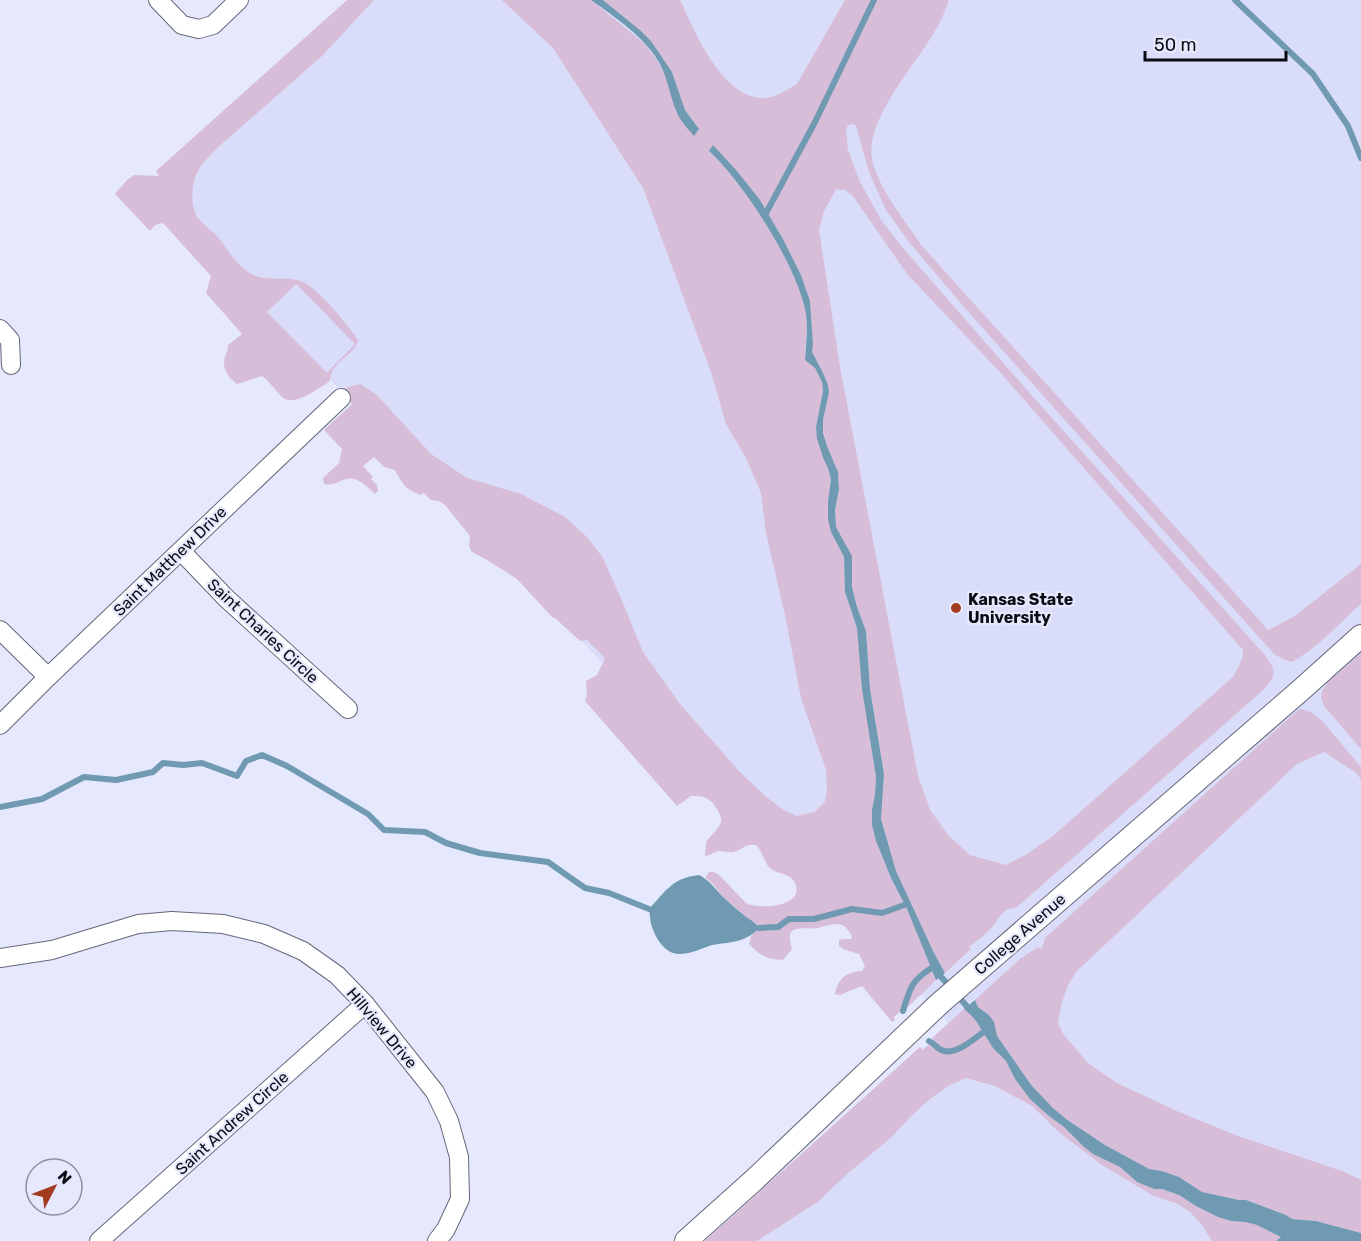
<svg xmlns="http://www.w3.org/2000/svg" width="1361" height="1241" font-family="Rubik,sans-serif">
  <rect width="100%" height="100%" fill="#e6e9fe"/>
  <polygon fill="#d9ddf9" points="365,0 1361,0 1361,1241 708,1241 950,1025 149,191"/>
  <g fill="#d7bdd7" fill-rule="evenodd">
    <path d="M347,0H374L322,56L216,149C209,157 198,167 195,178C191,190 191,208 198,218C203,225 212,230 218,237C229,251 238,269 256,276C272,282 292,275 305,283C322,293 347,324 358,340C355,354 338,359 332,372C331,374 330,380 329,382C318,388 294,408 282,397C275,390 270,382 262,376L237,384C230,379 223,370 224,361C225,355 228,351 228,345L242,334L206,293L211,276L163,223L155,225L150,231L115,194L127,180L134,175L159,176L156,171ZM296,284L355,344L327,373L267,312Z"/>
    <path d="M502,0H591L645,44L659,63L668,80L673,102L699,128L685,110L672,72L651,41L641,31L603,0H680C695,32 722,98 763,98C775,98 787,90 797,84L845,0H949C945,10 942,20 936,29C917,64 865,118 872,159C877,187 906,222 922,246L1268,630L1295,616L1361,564V604C1339,623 1318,648 1292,662L1283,659L1274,654L964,307L909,242L886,210L869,172L856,126L853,124L848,125L846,130L848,150L860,182L881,220L902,247L1034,398L1264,654C1277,671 1277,676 1262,691L1016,908C1002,907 999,920 991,928C985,935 976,941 969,947L971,949L945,973L934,953L896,871L881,819L884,774L870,689L866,631L857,607L852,587V564L847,546L836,527L835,510L839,489L838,472L827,446L823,433V420L829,392L828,385L812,352L813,344L810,301L801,275L783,239L760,200L737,171L713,145L709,151C744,183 798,267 806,314C808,328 805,345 805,360L815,368L822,382L823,391L816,427L824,460L828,468L831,479L828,501L831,532L844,557L845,592L857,628L868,724L876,777L875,794L872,810V825L876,841L891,878L907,909L936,980L908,1007V1002L906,997L903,1009L894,1017L895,1020L892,1022L862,986L840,995L835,994C838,978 846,972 862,971L865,966L859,954L843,949L839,946V940L843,939H851L852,936C849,932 847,927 842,925C834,922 826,926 818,928C811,930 794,925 790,934C789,937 791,945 792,949L783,960C767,959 760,956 749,944L751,936L758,928L756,923L746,917L722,896L714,885L706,878V876L709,872H714L719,875L746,903C758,910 806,907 795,883C790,873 780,875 771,869C764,863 763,852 756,845C744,844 744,849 734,852C729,853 724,851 719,851C714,852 711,855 705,856L706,842C710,836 719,829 721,822C722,814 713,801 706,798C702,796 696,796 691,796L677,806L585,701L587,695L586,681L597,675L605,658L587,640L580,641L555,618L552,617L517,579L487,560L472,552L469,546L470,536L445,505L439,501L431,500L424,493L421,495C405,489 403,485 395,470L384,467L374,457L363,466L373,477L371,479L377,485L378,491L375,494C369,489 362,481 354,479C344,476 335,487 324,484L323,478L339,463L342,449L324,430L352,404L341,391L349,387L360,384L377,395L431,454L467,478L521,494L565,517L587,537L603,558L623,603L643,652L680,704L739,771L765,796L785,811L797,816L814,812L825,802L827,788L826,770L801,698L785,615L766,533L761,493L746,458L726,424L711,372L643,188L553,48ZM836,189L845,190L853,196L907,274L999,371L1243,650V657L1234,676L1053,836L1027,854L1006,865L970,855L949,836L930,810L918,776L840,367L819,230L824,211Z"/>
    <polygon points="1361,653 1361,749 1324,706 1321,697 1322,691 1328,682"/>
    <polygon points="1301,709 1311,712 1323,722 1361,767 1361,779 1355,772 1324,752 1297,764 1076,972 1068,985 1061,1005 1058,1023 1064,1035 1088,1063 1117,1083 1179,1112 1238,1136 1342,1171 1361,1180 1361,1233 1316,1221 1292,1219 1286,1215 1246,1200 1239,1200 1202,1192 1179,1177 1162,1171 1149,1169 1105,1145 1066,1119 1053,1108 1032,1086 997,1036 993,1022 989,1015 978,1007 975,1000 1020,959 1038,947 1041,949 1043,946 1045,938 1298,710"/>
    <polygon points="964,1009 970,1013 976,1021 993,1048 1006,1061 1015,1079 1030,1098 1049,1116 1064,1127 1084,1147 1093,1154 1120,1167 1137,1182 1154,1189 1162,1189 1179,1195 1196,1206 1218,1217 1231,1221 1245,1222 1257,1225 1282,1237 1276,1241 1212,1241 1202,1225 1189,1211 1176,1203 1154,1196 1102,1165 1060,1133 1032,1106 995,1086 966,1078 948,1086 930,1099 910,1117 893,1136 847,1174 819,1201 757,1241 705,1241 920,1047 923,1050 928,1045 933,1044 942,1052 943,1050 932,1038"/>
  </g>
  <g fill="#6f9ab2">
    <path d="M591,0H603L641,31L651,41L672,72L685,110L699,129L694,136C689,130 683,124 679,117C670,100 669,81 660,64C645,37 616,18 591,0Z"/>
    <path d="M713,145L737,171L760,200L783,239L801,275L810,301L813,344L812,352L823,373L828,385L829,392L823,420V433L827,446L838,472L839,489L835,510L836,527L852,556V587L857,607L866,631L870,689L884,774L881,819L896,871L934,953L945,973L936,980L907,909L891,878L876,841L872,825V810L875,794L876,777L862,689L857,628L845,592L844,557L831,532L828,519V501L831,479L828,468L824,460L817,439L816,427L823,391L822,382L815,368L805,360C806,345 808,329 806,314C798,267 744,183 709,151Z"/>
    <path d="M699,875C711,881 714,888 723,897C730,903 737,910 745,916C750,920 755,921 759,928C745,943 730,942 712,945C702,948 691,954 680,954C666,955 656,939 652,927C650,922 650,915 649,909C666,891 672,878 699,875Z"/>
    <polygon points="975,1000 978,1007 989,1015 994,1022 997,1036 1032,1086 1053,1108 1066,1119 1105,1145 1149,1169 1162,1171 1179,1177 1202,1192 1239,1200 1246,1200 1286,1215 1292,1219 1316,1221 1361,1233 1361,1241 1276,1241 1281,1237 1257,1225 1245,1222 1231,1221 1218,1217 1196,1206 1179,1195 1162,1189 1154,1189 1137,1182 1120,1167 1093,1154 1084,1147 1064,1127 1049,1116 1030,1099 1015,1079 1006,1061 993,1048 976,1021 970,1014 964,1009"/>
  </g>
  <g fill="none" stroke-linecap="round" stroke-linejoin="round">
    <g stroke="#6f9ab2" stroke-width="6">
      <polyline points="1235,0 1313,74 1348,126 1361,158"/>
      <polyline points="765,215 815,122 874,0"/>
      <polyline points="0,807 42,799 84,777 116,780 153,772 163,763 183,765 202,763 237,776 246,761 262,755 287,766 368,814 384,830 425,832 446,843 480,853 548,862 585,888 609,893 649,909"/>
      <polyline points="759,928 778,927 789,919 814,919 852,909 882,913 907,904"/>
      <polyline points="936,971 971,1011"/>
      <path d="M903,1011C910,987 912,980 933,967"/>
      <path d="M929,1041C934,1043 936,1047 941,1050C954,1057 977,1037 986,1030"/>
    </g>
    <defs>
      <g id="minor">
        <polyline points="158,0 182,25 199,29 213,25 239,0"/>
        <polyline points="0,329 10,340 11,365"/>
        <polyline points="181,551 226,598 348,709"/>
        <polyline points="0,630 48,677"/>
        <polyline points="0,725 48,677 341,398"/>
        <polyline points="0,958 52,950 138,924 172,921 223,924 264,934 303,951 337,975 365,1004 435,1092 449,1121 459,1157 460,1199 446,1229 437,1241"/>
        <polyline points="99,1241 365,1004"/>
      </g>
      <polyline id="tertiary" points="686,1241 754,1180 939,1004 1302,689 1361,636"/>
    </defs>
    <use href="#minor" stroke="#65677a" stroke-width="20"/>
    <use href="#tertiary" stroke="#65677a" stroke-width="24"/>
    <use href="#minor" stroke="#fff" stroke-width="18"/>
    <use href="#tertiary" stroke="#fff" stroke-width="22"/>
  </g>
  <circle fill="#a33b1e" stroke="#e6e9fe" stroke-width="2" cx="956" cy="608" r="6"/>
  <g text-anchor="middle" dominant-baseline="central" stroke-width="4.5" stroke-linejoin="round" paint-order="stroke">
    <g font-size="16" fill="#0b0c13" stroke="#e6e9fe">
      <text transform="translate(170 561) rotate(-44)">Saint Matthew Drive</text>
      <text transform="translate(263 631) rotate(43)">Saint Charles Circle</text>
      <text transform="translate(1020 934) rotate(-41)">College Avenue</text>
      <text transform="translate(382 1028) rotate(50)">Hillview Drive</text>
      <text transform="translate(232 1123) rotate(-42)">Saint Andrew Circle</text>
    </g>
    <g font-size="16" font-weight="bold" fill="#0b0c13" stroke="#e6e9fe" text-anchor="start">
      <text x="968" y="599">Kansas State<tspan x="968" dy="18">University</tspan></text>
    </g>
  </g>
  <g transform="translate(54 1187) rotate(48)"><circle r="28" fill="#e6e9fe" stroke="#8e91a0" stroke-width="1.5"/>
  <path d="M0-4.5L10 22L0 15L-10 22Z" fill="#a33b1e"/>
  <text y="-9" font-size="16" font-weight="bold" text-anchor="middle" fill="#0b0c13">N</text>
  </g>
  <path d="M1145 51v9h141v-9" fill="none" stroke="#0b0c13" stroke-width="3"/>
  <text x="1154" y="51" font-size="18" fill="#0b0c13" stroke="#e6e9fe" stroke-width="4.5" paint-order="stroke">50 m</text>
</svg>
